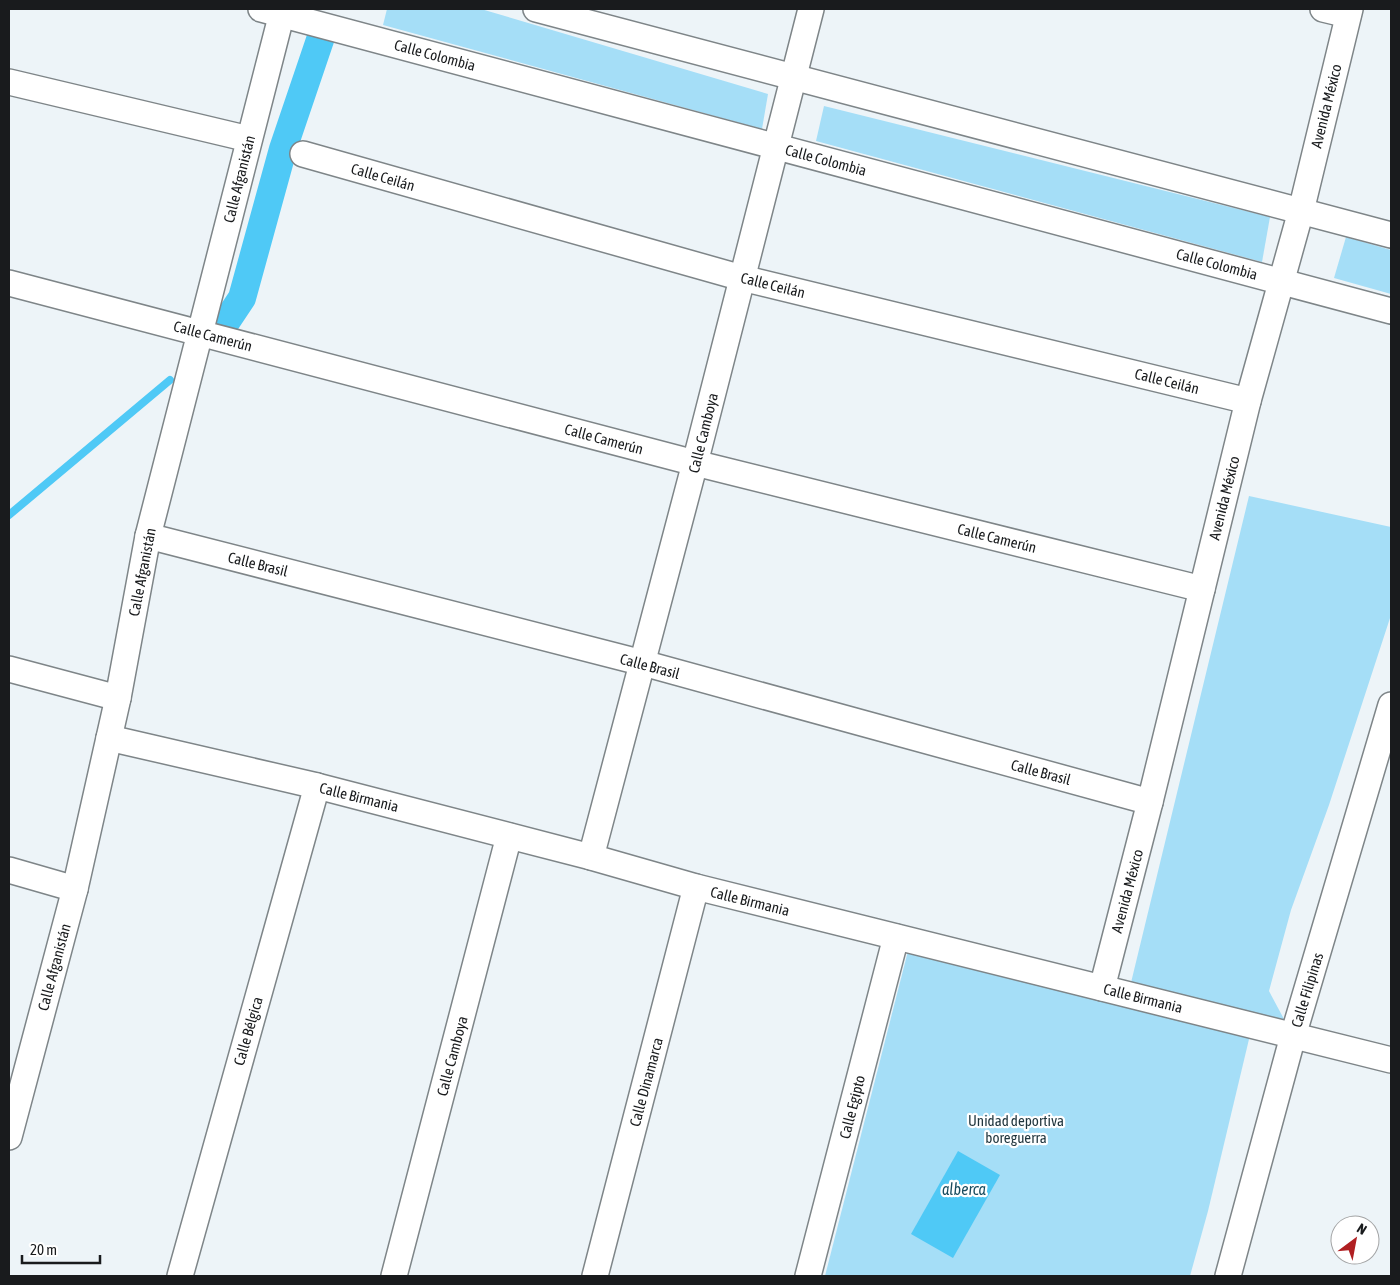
<svg xmlns="http://www.w3.org/2000/svg" width="1400" height="1285" font-family="'Asap Condensed',sans-serif">
  <rect width="100%" height="100%" fill="#edf4f8"/>
  <g fill="#a5def7">
    <polygon points="387,9 481,9 768,94 762,129 383,25"/>
    <polygon points="824,106 1270,217 1262,262 816,141"/>
    <polygon points="1346,237 1391,250 1391,294 1334,278"/>
    <polygon points="1249,496 1391,527 1391,615 1329,805 1291,910 1269,991 1293,1036 1128,995"/>
    <polygon points="908,951 1250,1035 1208,1211 1190,1276 825,1276"/>
  </g>
  <polygon fill="#4fc9f6" points="958,1151 1000,1175 953,1258 911,1234"/>
  <g fill="none" stroke-linecap="round" stroke-linejoin="round">
    <polyline stroke="#4fc9f6" stroke-width="8" points="9,515 170,380"/>
    <polyline stroke="#4fc9f6" stroke-width="28" points="226,322 242,298 283,149 321,37"/>
    <defs>
      <g id="minor">
        <polyline points="261,9 1391,311"/>
        <polyline points="536,9 1391,235"/>
        <polyline points="1323,9 1348,15"/>
        <polyline points="9,82 249,139"/>
        <polyline points="303,154 742,278 1248,401"/>
        <polyline points="9,283 695,463 1202,589"/>
        <polyline points="148,536 643,663 1150,802"/>
        <polyline points="9,669 118,698"/>
        <polyline points="109,738 317,786 591,857 696,887 1391,1060"/>
        <polyline points="591,857 695,463 811,9"/>
        <polyline points="9,870 75,889"/>
        <polyline points="1102,988 1150,802 1248,401 1301,211 1350,9"/>
        <polyline points="9,1137 75,889 118,698 148,536 283,9"/>
        <polyline points="180,1276 317,786"/>
        <polyline points="394,1276 509,836"/>
        <polyline points="595,1276 696,887"/>
        <polyline points="808,1276 896,937"/>
        <polyline points="1228,1276 1293,1036 1391,705"/>
      </g>
    </defs>
    <use href="#minor" stroke="#7e8588" stroke-width="28"/>
    <use href="#minor" stroke="#fff" stroke-width="25"/>
  </g>
  <g text-anchor="middle" dominant-baseline="central" stroke-width="4.5" stroke-linejoin="round" paint-order="stroke">
    <g font-size="15" fill="#191b1d" stroke="#fff">
      <text transform="translate(435 55) rotate(15)">Calle Colombia</text>
      <text transform="translate(1326 106) rotate(-76)">Avenida México</text>
      <text transform="translate(826 160) rotate(15)">Calle Colombia</text>
      <text transform="translate(383 177) rotate(16)">Calle Ceilán</text>
      <text transform="translate(239 179) rotate(-76)">Calle Afganistán</text>
      <text transform="translate(1217 264) rotate(15)">Calle Colombia</text>
      <text transform="translate(773 285) rotate(14)">Calle Ceilán</text>
      <text transform="translate(213 336) rotate(15)">Calle Camerún</text>
      <text transform="translate(1167 381) rotate(14)">Calle Ceilán</text>
      <text transform="translate(703 433) rotate(-76)">Calle Camboya</text>
      <text transform="translate(604 439) rotate(15)">Calle Camerún</text>
      <text transform="translate(1224 498) rotate(-76)">Avenida México</text>
      <text transform="translate(997 538) rotate(14)">Calle Camerún</text>
      <text transform="translate(258 564) rotate(14)">Calle Brasil</text>
      <text transform="translate(142 572) rotate(-79)">Calle Afganistán</text>
      <text transform="translate(650 666) rotate(15)">Calle Brasil</text>
      <text transform="translate(1041 772) rotate(15)">Calle Brasil</text>
      <text transform="translate(359 797) rotate(14)">Calle Birmania</text>
      <text transform="translate(1127 891) rotate(-75)">Avenida México</text>
      <text transform="translate(750 901) rotate(14)">Calle Birmania</text>
      <text transform="translate(54 967) rotate(-75)">Calle Afganistán</text>
      <text transform="translate(1307 990) rotate(-73)">Calle Filipinas</text>
      <text transform="translate(1143 998) rotate(14)">Calle Birmania</text>
      <text transform="translate(248 1031) rotate(-74)">Calle Bélgica</text>
      <text transform="translate(452 1056) rotate(-75)">Calle Camboya</text>
      <text transform="translate(646 1082) rotate(-75)">Calle Dinamarca</text>
      <text transform="translate(852 1107) rotate(-76)">Calle Egipto</text>
    </g>
    <g font-size="15" fill="#1f343c" stroke="#fff">
      <text x="1016" y="1120">Unidad deportiva<tspan x="1016" dy="17">boreguerra</tspan></text>
    </g>
    <g font-size="16" font-style="italic" fill="#194c5f" stroke="#fff">
      <text x="964" y="1189">alberca</text>
    </g>
  </g>
  <rect width="1400" height="1285" fill="none" stroke="#191b1d" stroke-width="20"/>
  <g transform="translate(1355 1240) rotate(32)"><circle r="24" fill="#ffffff" stroke="#a3a4a5"/>
  <path d="M0-4L9 19L0 12L-9 19Z" fill="#b01f22"/>
  <text y="-8" font-size="14" font-weight="bold" text-anchor="middle" fill="#191b1d">N</text>
  </g>
  <path d="M22 1255v8h78v-8" fill="none" stroke="#191b1d" stroke-width="2.5"/>
  <text x="30" y="1255" font-size="15" fill="#191b1d" stroke="#ffffff" stroke-width="4" paint-order="stroke">20 m</text>
</svg>
